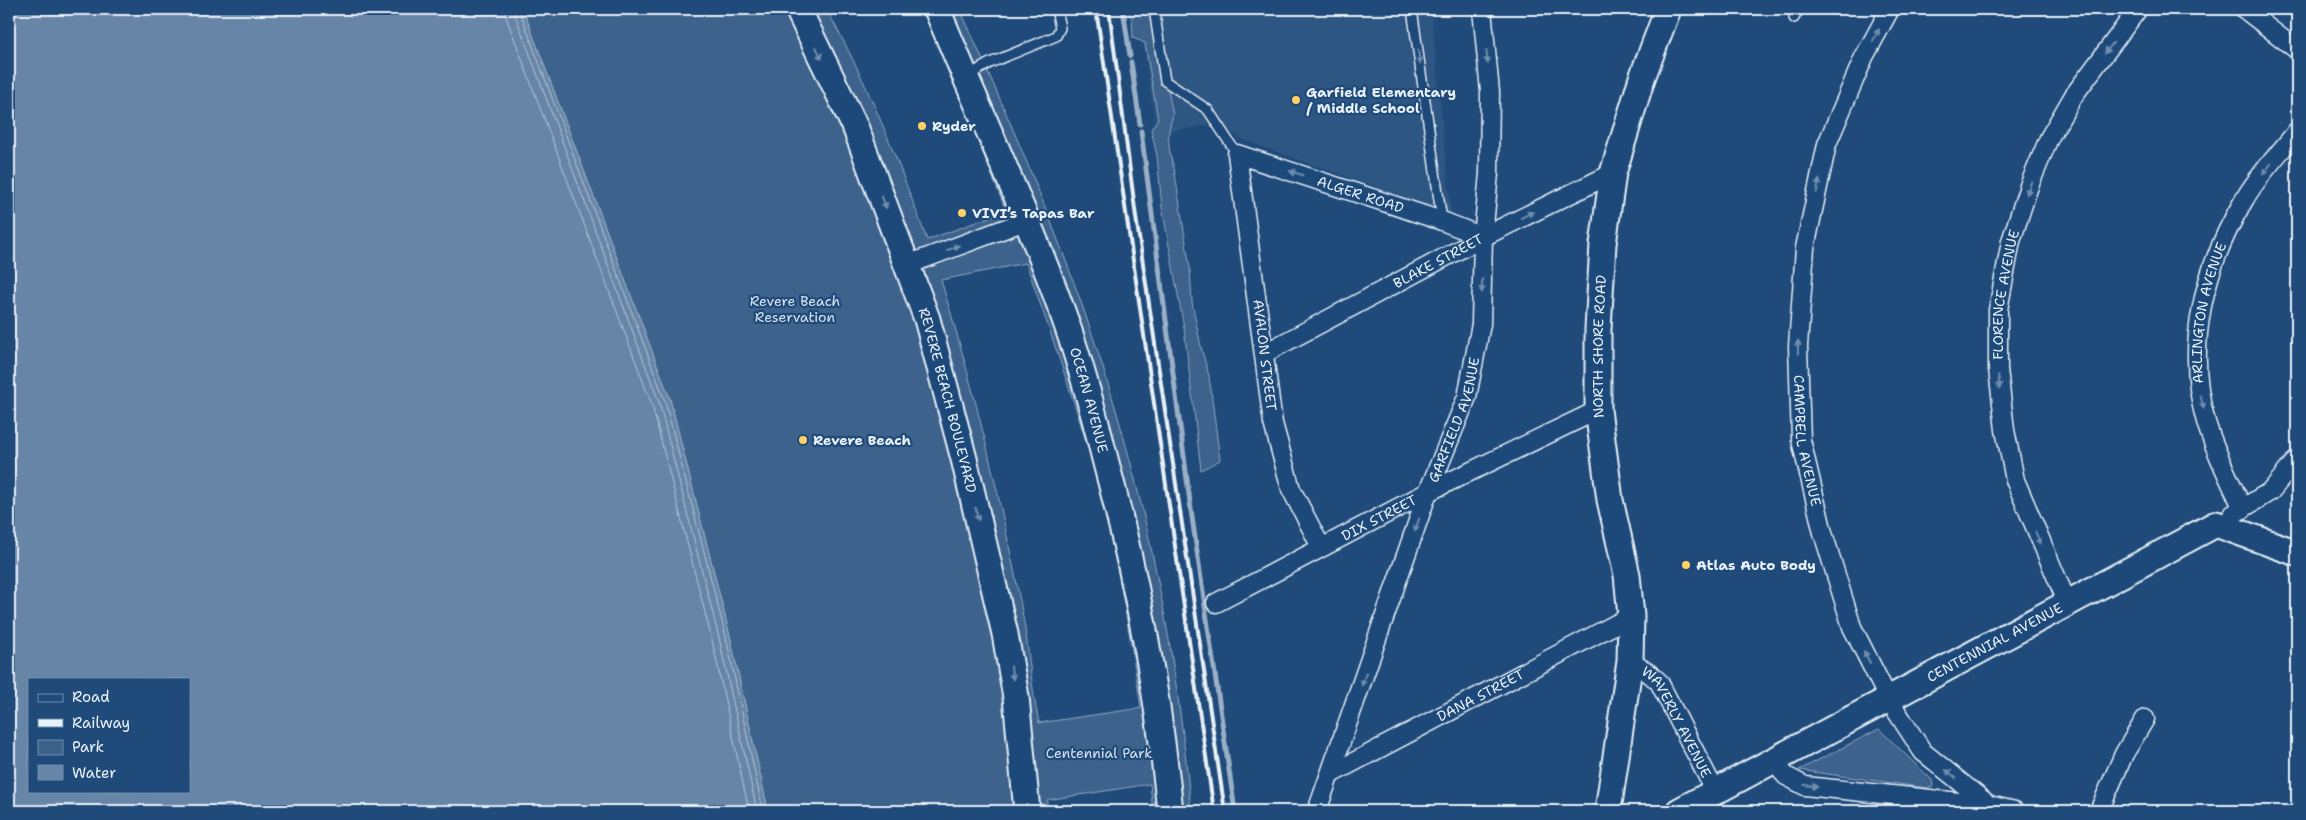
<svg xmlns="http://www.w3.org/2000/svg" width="2306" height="820" font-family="'Shantell Sans',sans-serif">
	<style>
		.built { fill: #2e5683 }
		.green { fill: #3c628c; stroke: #92aac2; fill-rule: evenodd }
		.water { fill: #6685a7; stroke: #9ab0c7; fill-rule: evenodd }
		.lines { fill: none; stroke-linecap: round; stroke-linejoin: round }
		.shore { stroke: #b4c6d8; stroke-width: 1 }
		.stream { stroke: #9ab0c7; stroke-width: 5 }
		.lane-casing { stroke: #e8f1f8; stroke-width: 12 }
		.street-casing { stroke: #e8f1f8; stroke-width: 21 }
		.secondary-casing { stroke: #e8f1f8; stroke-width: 29 }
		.lane { stroke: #1f4a7a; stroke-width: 9 }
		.street { stroke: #1f4a7a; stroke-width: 18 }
		.secondary { stroke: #1f4a7a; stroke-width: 25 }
		.rail { stroke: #e8f1f8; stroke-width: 4 }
		.oneway { fill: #6f8dac }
		.poi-dot { fill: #ffd166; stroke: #1f4a7a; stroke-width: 2 }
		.labels { text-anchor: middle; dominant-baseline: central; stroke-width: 4.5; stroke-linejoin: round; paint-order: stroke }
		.poi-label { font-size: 14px; font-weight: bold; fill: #e8f1f8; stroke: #1f4a7a; text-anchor: start }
		.street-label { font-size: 14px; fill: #e8f1f8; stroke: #1f4a7a }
		.park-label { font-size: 14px; fill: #d7e3ed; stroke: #1f4a7a }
	</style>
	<rect width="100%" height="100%" fill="#1f4a7a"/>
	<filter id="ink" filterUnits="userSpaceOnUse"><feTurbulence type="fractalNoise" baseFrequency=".02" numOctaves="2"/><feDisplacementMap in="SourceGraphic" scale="10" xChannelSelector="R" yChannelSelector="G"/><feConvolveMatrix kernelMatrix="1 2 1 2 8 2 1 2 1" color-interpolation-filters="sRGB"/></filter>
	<g filter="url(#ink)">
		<path class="built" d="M1138,9H1431L1451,214L1244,140L1216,124L1157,133Z"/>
		<path class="green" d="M523,9H826C868,82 898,161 927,240L1006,211L926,9H960C1014,129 1067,252 1106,377C1150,518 1178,664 1191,811H1153L1150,784L1047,800V811H768L730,636L670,399ZM1026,263C1052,338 1080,414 1100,491C1118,563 1130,635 1141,708L1039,723C1031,687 1029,648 1022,611C1001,499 974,388 941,280Z
			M1127,9H1151L1173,115C1166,133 1168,150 1174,168L1190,268L1192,302L1201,347L1209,376L1220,460L1201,470L1184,328L1162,207L1157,156L1151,129L1158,119L1145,43L1133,38L1132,19Z
			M1879,729L1932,780L1933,786L1927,788L1799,770Z"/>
		<path class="water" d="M9,9H523L670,399L730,636L768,811H9ZM29,679H189V791H29Z"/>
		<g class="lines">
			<path class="shore" d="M505,9L506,17L652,405L712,640L749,811
				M513,9L659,402L719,638L757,811
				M519,9L665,401L726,637L763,811"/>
			<path class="stream" d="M1123,9L1130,56
				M1131,62L1140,124
				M1141,131L1192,517L1235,811"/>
			<defs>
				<path id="lane" d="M1154,9L1165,81L1208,110L1237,154
					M1412,9L1442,221
					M1794,18L1799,9
					M966,77L990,63L1056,36L1060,28L1056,9"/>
				<g id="street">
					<path id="s1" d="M1890,9L1864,57L1827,144L1805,248L1798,346L1801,440L1823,533L1852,627L1889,700L1923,752L1989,805L2015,811"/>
					<path d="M2244,9L2297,50"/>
					<path d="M907,265L1028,220"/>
					<path id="s2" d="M1265,353L1483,237L1613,173"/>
					<path id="s3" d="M2243,509C2230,481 2215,452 2206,422C2184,346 2204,267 2244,200C2258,175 2280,153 2297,131"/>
					<path d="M2232,515L2271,491L2297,459"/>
					<path id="s4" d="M1321,547L1291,489L1273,423L1237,154L1442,221L1483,237"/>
					<path id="s5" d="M2067,602L2015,480L2005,430L1998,369V310L2011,241L2029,186L2049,138L2074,95L2138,9"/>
					<path id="s6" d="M1216,603L1428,492L1598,410"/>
					<path id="s7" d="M1630,661L1650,674L1659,682L1715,791"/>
					<path d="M1772,760L1786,776L1805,786L1988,805"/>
					<path id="s8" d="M1331,774L1631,616"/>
					<path id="s9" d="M1317,811L1428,492L1467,397L1481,324L1483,237L1489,173L1490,92L1482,9"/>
					<path d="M2099,811L2124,754L2145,719"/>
				</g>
				<g id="secondary">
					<path id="s10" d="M798,9L856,129L927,319L964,459L1005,634L1016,697L1027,811"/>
					<path id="s11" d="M937,9C980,114 1029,217 1067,325C1082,369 1094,414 1105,459C1136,575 1158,691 1170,811"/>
					<path id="s12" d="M1608,811L1630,661L1631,616L1627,575L1610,500L1598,410V329L1603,244L1613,173L1642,78L1668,9"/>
					<path id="s13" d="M1679,811L2216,524L2297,553"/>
				</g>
			</defs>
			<use href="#lane" class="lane-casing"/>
			<use href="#street" class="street-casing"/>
			<use href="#secondary" class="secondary-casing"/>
			<use href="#lane" class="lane"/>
			<use href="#street" class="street"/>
			<use href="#secondary" class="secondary"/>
			<path class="rail" d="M1096,9L1214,811
				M1109,9L1136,217L1225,811"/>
		</g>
		<defs><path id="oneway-solid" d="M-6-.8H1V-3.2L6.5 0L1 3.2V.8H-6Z" transform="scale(1.25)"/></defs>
		<g class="oneway">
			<use href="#oneway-solid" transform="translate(1876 35) rotate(-62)"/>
			<use href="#oneway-solid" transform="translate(2109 48) rotate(127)"/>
			<use href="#oneway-solid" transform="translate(819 53) rotate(64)"/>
			<use href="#oneway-solid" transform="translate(1419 57) rotate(82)"/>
			<use href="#oneway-solid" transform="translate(1487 57) rotate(84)"/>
			<use href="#oneway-solid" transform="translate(2267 169) rotate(128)"/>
			<use href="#oneway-solid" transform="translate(1296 173) rotate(-162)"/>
			<use href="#oneway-solid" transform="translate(1818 186) rotate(-78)"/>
			<use href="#oneway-solid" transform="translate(2029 188) rotate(110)"/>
			<use href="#oneway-solid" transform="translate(884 202) rotate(69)"/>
			<use href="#oneway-solid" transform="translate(1527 215) rotate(-26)"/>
			<use href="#oneway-solid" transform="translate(953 248) rotate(-21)"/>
			<use href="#oneway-solid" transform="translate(1482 286) rotate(92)"/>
			<use href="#oneway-solid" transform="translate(1798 347) rotate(-89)"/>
			<use href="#oneway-solid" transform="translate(1999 382) rotate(83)"/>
			<use href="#oneway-solid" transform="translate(2202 402) rotate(78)"/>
			<use href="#oneway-solid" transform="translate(977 514) rotate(77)"/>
			<use href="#oneway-solid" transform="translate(1417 525) rotate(109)"/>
			<use href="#oneway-solid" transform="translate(2038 538) rotate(67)"/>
			<use href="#oneway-solid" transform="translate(1867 657) rotate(-117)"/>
			<use href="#oneway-solid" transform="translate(1012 673) rotate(81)"/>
			<use href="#oneway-solid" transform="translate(1364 679) rotate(109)"/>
			<use href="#oneway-solid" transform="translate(1951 774) rotate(-141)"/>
			<use href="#oneway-solid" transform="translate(1811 786) rotate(9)"/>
		</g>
	</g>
	<g class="poi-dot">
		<circle cx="1296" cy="100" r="5"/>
		<circle cx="922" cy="126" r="5"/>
		<circle cx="962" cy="213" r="5"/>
		<circle cx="803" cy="440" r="5"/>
		<circle cx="1686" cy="565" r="5"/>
	</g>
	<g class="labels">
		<g class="poi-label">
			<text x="1306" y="92">Garfield Elementary<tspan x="1306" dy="16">/ Middle School</tspan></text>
			<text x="932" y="126">Ryder</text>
			<text x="972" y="213">VIVI’s Tapas Bar</text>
			<text x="813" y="440">Revere Beach</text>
			<text x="1696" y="565">Atlas Auto Body</text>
		</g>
		<g class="street-label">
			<text stroke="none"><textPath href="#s4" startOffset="535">ALGER ROAD</textPath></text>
			<text stroke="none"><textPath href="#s2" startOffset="196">BLAKE STREET</textPath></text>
			<text stroke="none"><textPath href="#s5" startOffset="320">FLORENCE AVENUE</textPath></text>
			<text stroke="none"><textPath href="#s3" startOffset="206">ARLINGTON AVENUE</textPath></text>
			<text stroke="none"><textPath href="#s12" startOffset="469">NORTH SHORE ROAD</textPath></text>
			<text transform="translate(1265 355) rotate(83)">AVALON STREET</text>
			<text stroke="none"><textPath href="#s10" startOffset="420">REVERE BEACH BOULEVARD</textPath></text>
			<text stroke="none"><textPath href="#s11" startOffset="420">OCEAN AVENUE</textPath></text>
			<text stroke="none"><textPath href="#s9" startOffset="415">GARFIELD AVENUE</textPath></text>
			<text stroke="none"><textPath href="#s1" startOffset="449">CAMPBELL AVENUE</textPath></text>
			<text stroke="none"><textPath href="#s6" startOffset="184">DIX STREET</textPath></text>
			<text stroke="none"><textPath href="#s13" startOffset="358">CENTENNIAL AVENUE</textPath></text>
			<text stroke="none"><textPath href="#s8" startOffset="169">DANA STREET</textPath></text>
			<text stroke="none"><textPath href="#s7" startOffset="79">WAVERLY AVENUE</textPath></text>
		</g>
		<g class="park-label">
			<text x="795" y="301">Revere Beach<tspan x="795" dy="16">Reservation</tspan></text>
			<text x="1099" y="753">Centennial Park</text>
		</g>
	</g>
	<rect width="2306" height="820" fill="none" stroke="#1f4a7a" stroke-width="30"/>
	<rect x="15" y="15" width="2276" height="790" fill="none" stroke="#e8f1f8" stroke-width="2" filter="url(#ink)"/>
	<rect x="28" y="678" width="162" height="115" fill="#1f4a7a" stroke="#6f8dac"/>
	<rect x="38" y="694" width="25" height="8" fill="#1f4a7a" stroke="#6f8dac"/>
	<text x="72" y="702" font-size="15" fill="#e8f1f8">Road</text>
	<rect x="38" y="719" width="25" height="8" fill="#e8f1f8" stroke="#6f8dac"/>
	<text x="72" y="728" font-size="15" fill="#e8f1f8">Railway</text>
	<rect x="38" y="740" width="25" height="15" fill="#3c628c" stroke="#6f8dac"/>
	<text x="72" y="752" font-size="15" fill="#e8f1f8">Park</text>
	<rect x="38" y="765" width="25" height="15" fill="#6685a7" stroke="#6f8dac"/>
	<text x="72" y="778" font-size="15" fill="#e8f1f8">Water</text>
</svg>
